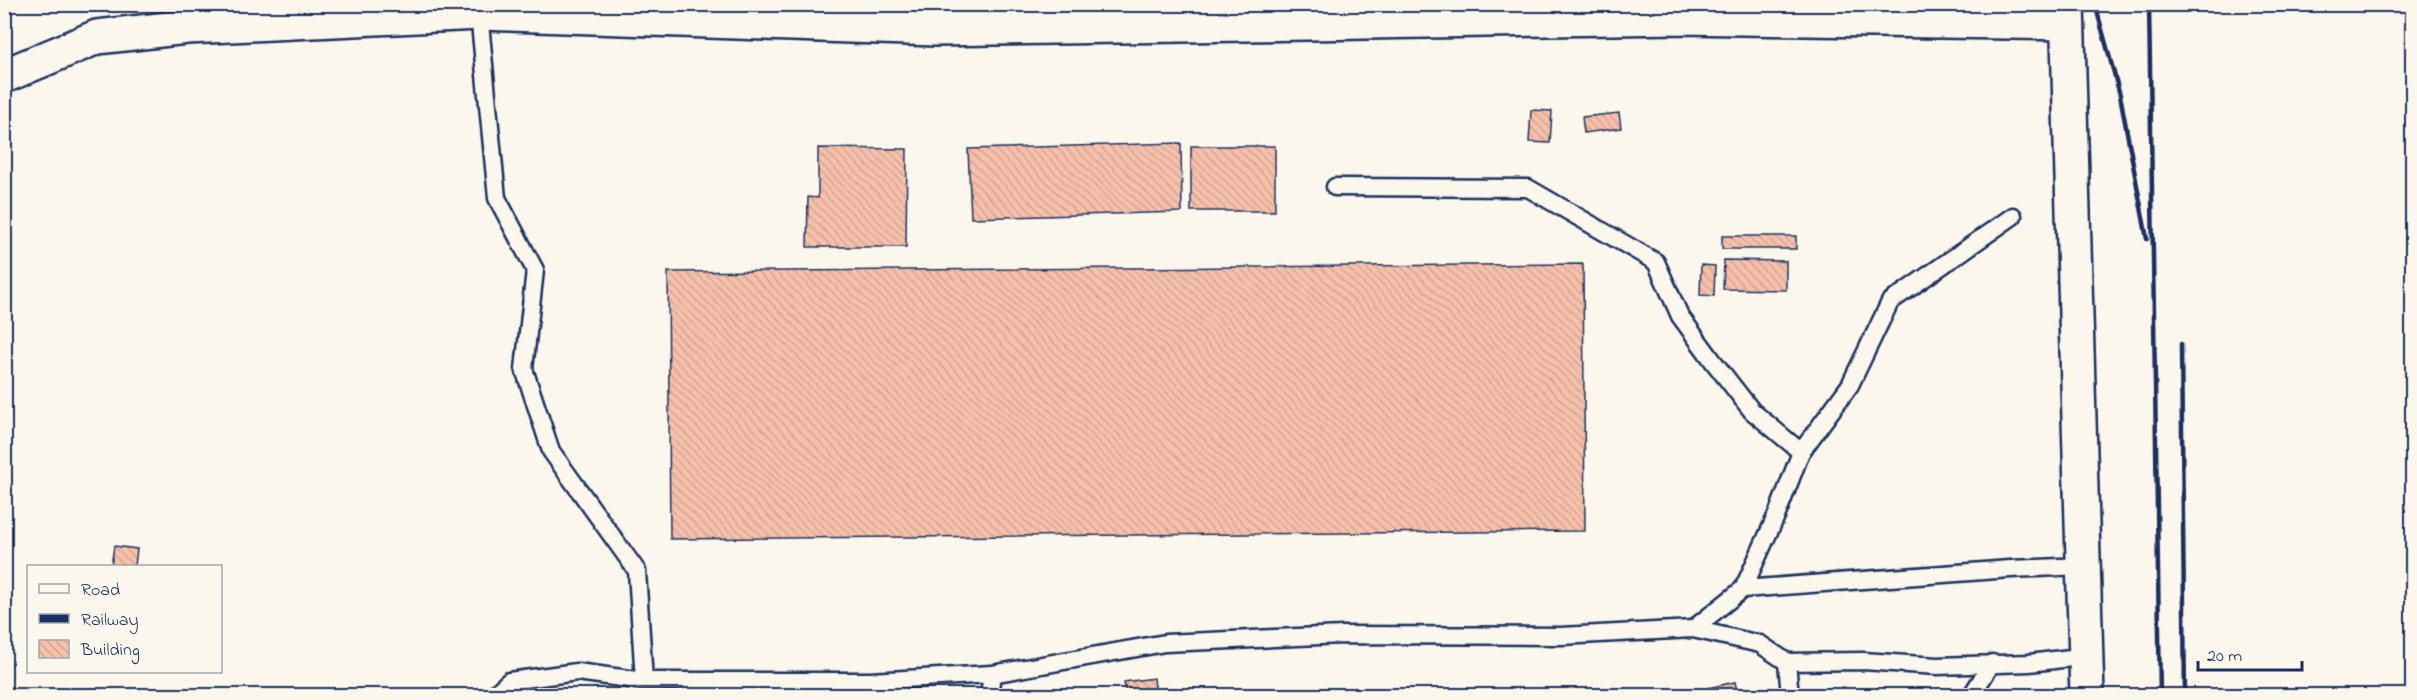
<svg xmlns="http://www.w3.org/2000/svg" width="2417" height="700" font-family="'Indie Flower',sans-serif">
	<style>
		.building { fill: url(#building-back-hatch); stroke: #1b2f5e; stroke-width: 1.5 }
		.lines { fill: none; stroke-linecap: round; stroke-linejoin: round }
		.service-casing { stroke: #1b2f5e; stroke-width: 21 }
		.minor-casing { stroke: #1b2f5e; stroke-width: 38 }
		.service { stroke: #fbf7ec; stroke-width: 16 }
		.minor { stroke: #fbf7ec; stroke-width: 33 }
		.rail { stroke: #1b2f5e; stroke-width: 4.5 }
	</style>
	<defs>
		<pattern id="building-back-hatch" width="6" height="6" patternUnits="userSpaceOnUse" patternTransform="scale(1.5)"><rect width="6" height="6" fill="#f6c0aa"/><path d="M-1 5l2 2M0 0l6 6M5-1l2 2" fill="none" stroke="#d2a595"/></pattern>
	</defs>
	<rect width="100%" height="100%" fill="#fbf7ec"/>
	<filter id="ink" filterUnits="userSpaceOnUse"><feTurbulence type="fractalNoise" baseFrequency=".0167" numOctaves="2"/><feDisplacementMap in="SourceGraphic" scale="12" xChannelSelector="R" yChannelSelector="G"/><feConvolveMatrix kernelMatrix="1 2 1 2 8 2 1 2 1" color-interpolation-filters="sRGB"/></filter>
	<g filter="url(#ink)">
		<path class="building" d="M1531,110L1552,111L1550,143L1529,142Z
			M1619,113L1621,128L1584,133L1582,117Z
			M1181,143L1182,212L971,218L968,149Z
			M1191,146H1275V211H1191Z
			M818,148L907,149L906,247H807L808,197L818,198Z
			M1722,236H1796V249H1722Z
			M1724,260L1786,261V290L1723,289Z
			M1583,264L1585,531L670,539L668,272Z
			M1701,265L1715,266L1714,296L1700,295Z
			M114,546L137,549L135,566H111Z
			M1154,678L1156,696H1126L1124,682Z
			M1735,682L1738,696H1672Z"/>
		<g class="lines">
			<defs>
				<path id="service" d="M479,13L497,198L535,270L524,369L551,451L637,571L644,681
					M1335,187L1528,188L1656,262L1680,316L1713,361L1752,411L1801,452
					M1743,589L2010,569L2084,566
					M1693,629L1743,589L1778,512L1801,452L1850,385L1890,302L2013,216
					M1787,662L1790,696
					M492,696L509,681L577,672L644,681H870L992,674L1165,643L1343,635L1561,636L1693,629L1760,644L1787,662L1863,661L1937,666L2029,663L2087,656
					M989,696L992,674
					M1971,696L1992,663"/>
				<path id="minor" d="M2067,4L2087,696
					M4,76L97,37L187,27L479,13L936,29L1679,17L2067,23"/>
			</defs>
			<use href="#service" class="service-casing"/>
			<use href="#minor" class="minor-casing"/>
			<use href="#service" class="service"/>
			<use href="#minor" class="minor"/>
			<path class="rail" d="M2095,4L2120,95L2147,239
				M2149,4L2160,696
				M2181,344L2185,696
				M2410,696V688"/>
		</g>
	</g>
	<rect width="2417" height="700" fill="none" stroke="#fbf7ec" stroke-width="24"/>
	<rect x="12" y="12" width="2393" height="676" fill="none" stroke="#1b2f5e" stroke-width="2" filter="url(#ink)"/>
	<rect x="27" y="565" width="195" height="108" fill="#fbf7ec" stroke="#a1a7b3" stroke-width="1.5"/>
	<rect x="39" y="584" width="30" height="9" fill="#fbf7ec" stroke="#a1a7b3" stroke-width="1.5"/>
	<text x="81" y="595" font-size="18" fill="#1b2f5e">Road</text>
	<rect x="39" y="614" width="30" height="9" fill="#1b2f5e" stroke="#a1a7b3" stroke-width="1.5"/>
	<text x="81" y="625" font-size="18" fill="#1b2f5e">Railway</text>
	<rect x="39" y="640" width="30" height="18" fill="url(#building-back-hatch)" stroke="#a1a7b3" stroke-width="1.5"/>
	<text x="81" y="655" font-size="18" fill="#1b2f5e">Building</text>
	<path d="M2198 661v9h104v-9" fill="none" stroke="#1b2f5e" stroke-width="3"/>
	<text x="2207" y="661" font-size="18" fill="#1b2f5e" stroke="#fbf7ec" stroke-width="4.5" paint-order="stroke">20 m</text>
</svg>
